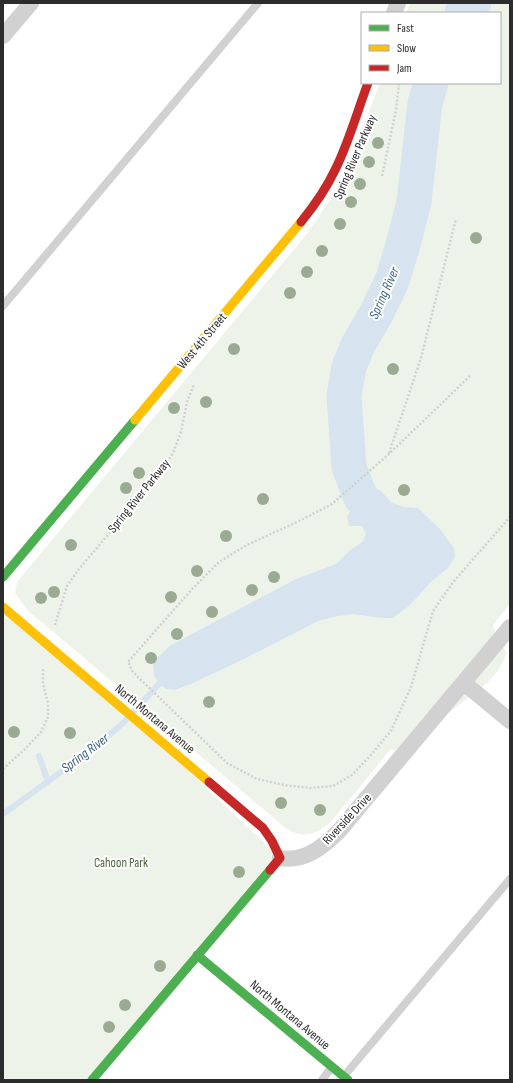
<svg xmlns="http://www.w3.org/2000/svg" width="513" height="1083" font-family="'Sofia Sans Condensed',sans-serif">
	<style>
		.green { fill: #eef3ea }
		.water { fill: #d7e4f0 }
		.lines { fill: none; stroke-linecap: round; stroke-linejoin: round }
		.stream { stroke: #d7e4f0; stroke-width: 6 }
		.river { stroke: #d7e4f0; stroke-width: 35 }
		.path { stroke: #d1d1d1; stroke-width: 2.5; stroke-dasharray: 2 2; stroke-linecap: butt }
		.lane { stroke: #d1d1d1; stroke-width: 8 }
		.street { stroke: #d1d1d1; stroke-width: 16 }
		.fast { stroke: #4caf50; stroke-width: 9 }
		.slow { stroke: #ffc107; stroke-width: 9 }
		.jam { stroke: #c62828; stroke-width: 9 }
		.tree { fill: #9bab93 }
		.labels { text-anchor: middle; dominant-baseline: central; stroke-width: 4; stroke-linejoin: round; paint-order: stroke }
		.street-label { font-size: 13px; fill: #2c2c2c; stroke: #fff }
		.park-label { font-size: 13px; fill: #4a663b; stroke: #fff }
		.water-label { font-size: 14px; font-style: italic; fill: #3d648b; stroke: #fff }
	</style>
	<rect width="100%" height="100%" fill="#fff"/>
	<path class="green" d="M410,3H510V604L493,625L497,637L507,653L498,671L487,683L399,752L391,749L330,823C322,830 310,836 299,834C295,834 291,831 287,829L27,610L19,599L15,593L17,582L306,235L341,184L380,83H500V13H406Z
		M3,607L157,741L280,858L92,1080H3Z"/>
	<path class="water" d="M371,486L381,491L392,503L404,507L418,508L439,528L454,548L455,557L448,568L431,582L409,606L393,618H381L353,614L338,616L318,621L246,658L193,683L175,690L166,689L159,684L154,675L153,665L157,658L171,645L296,579L336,564L349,551L362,542L366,534L362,526H349L347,517L353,505L361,498L366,490Z"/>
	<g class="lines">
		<path class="stream" d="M39,756L48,782
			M3,814L94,748L122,724L159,684"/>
		<path class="river" d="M462,13L474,3
			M361,498L349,467L344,396L349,367L358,345L376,314L392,281L403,245L414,202L425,103L431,83"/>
		<path class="path" d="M382,176L396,110L399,83
			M470,376L389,454L332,504L295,523L247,545L219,562L193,588L128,662L133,672L141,680L227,763L257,779L284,785L310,788L333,786L352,775L370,756L391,731L411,687L433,611L454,581L510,517
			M389,453L421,358L456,219
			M55,625L67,586L79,569L161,472L173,453L181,432L187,402L194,384
			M3,769L24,750L41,732L48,717V703L43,684V668"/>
		<path class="lane" d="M3,306L258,3
			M344,1076L510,879
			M322,1080L331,1068"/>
		<path class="street" d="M394,13L398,3
			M3,36L31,3
			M464,683L510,721
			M280,858C304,862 322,848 339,831L510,627"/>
		<path class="fast" d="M3,577L135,420
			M197,955L348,1080
			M92,1080L270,870"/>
		<path class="slow" d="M135,420L301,222
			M3,607L209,782"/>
		<path class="jam" d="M301,222C314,206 326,189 335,170C349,142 357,112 368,83
			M209,782L263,828L272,841L280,858L270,870"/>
	</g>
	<g class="tree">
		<circle cx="378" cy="143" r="6"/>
		<circle cx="369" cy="162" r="6"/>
		<circle cx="360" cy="184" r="6"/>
		<circle cx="351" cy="202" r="6"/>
		<circle cx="340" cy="224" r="6"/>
		<circle cx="476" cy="238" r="6"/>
		<circle cx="322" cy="251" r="6"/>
		<circle cx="307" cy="272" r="6"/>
		<circle cx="290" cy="293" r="6"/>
		<circle cx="234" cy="349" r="6"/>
		<circle cx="393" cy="369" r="6"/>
		<circle cx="206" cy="402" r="6"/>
		<circle cx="174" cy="408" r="6"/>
		<circle cx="139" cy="473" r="6"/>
		<circle cx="126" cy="488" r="6"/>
		<circle cx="404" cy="490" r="6"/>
		<circle cx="263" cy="499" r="6"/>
		<circle cx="226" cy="536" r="6"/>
		<circle cx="71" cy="545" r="6"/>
		<circle cx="197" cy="571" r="6"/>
		<circle cx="274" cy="577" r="6"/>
		<circle cx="252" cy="590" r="6"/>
		<circle cx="54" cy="592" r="6"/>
		<circle cx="171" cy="597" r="6"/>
		<circle cx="41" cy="598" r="6"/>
		<circle cx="212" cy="612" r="6"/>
		<circle cx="177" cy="634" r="6"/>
		<circle cx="151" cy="658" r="6"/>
		<circle cx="209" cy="702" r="6"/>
		<circle cx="14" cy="732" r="6"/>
		<circle cx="70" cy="733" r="6"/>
		<circle cx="281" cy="803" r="6"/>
		<circle cx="320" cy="810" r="6"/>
		<circle cx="239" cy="872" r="6"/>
		<circle cx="160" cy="966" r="6"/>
		<circle cx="125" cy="1005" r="6"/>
		<circle cx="109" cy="1027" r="6"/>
	</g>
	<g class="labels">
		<g class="street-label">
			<text transform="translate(355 157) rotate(-67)">Spring River Parkway</text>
			<text transform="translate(202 341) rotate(-50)">West 4th Street</text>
			<text transform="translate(139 496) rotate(-51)">Spring River Parkway</text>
			<text transform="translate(155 719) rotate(40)">North Montana Avenue</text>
			<text transform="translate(347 819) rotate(-47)">Riverside Drive</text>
			<text transform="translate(290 1015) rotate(40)">North Montana Avenue</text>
		</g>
		<g class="park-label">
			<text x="121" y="863">Cahoon Park</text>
		</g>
		<g class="water-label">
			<text transform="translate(384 293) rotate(-66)">Spring River</text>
			<text transform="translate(85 753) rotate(-37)">Spring River</text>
		</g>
	</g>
	<rect width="513" height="1083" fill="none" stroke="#2c2c2c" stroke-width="8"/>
	<rect x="361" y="12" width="140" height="72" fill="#ffffff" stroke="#ababab"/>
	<rect x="369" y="25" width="20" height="6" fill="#4caf50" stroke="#ababab"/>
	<text x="397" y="32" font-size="12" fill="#2c2c2c">Fast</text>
	<rect x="369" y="45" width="20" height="6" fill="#ffc107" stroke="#ababab"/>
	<text x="397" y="52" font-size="12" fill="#2c2c2c">Slow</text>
	<rect x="369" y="65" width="20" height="6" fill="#c62828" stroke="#ababab"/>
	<text x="397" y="72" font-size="12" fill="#2c2c2c">Jam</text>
</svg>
